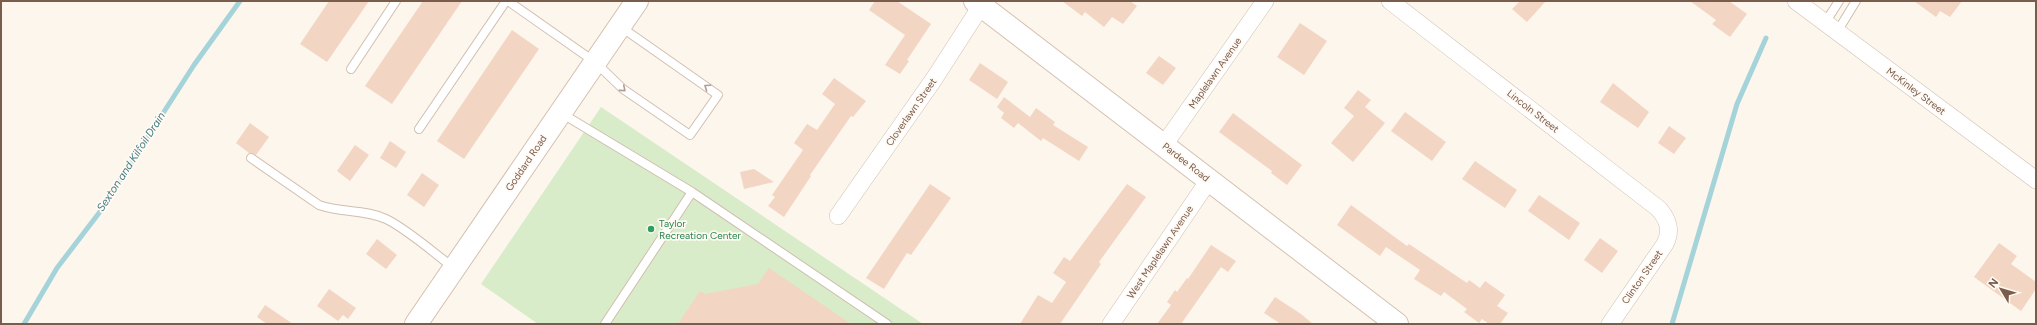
<svg xmlns="http://www.w3.org/2000/svg" width="2037" height="325" font-family="Figtree,sans-serif">
	<style>
		.green { fill: #d8ecc9 }
		.lines { fill: none; stroke-linecap: round; stroke-linejoin: round }
		.stream { stroke: #a5d3da; stroke-width: 5 }
		.building { fill: #f3d5c3 }
		.service-casing { stroke: #d1beb0; stroke-width: 10 }
		.minor-casing { stroke: #d1beb0; stroke-width: 18 }
		.secondary-casing { stroke: #d6c0b0; stroke-width: 24 }
		.service { stroke: #fff; stroke-width: 8 }
		.minor { stroke: #fff; stroke-width: 17 }
		.secondary { stroke: #fff; stroke-width: 22 }
		.oneway { stroke: #af9d94 }
		.leisure-dot { fill: #2e9e5b; stroke: #fffaf3; stroke-width: 1.5 }
		.labels { text-anchor: middle; dominant-baseline: central; stroke-width: 3.5; stroke-linejoin: round; paint-order: stroke }
		.street-label { font-size: 10px; fill: #7a5c4d; stroke: #fffaf3 }
		.leisure-label { font-size: 10px; fill: #27864d; stroke: #fffaf3; text-anchor: start }
		.water-label { font-size: 11px; font-style: italic; fill: #437c86; stroke: #fffaf3 }
	</style>
	<rect width="100%" height="100%" fill="#fdf6ec"/>
	<path class="green" d="M601,107L923,324H538L481,284Z"/>
	<g class="lines">
		<path class="stream" d="M24,324L57,268L99,213L194,65L240,1
			M1672,324L1737,104L1766,38"/>
	</g>
	<path class="building" d="M329,1H369L327,62L300,44Z
		M423,1H462L392,104L365,86Z
		M875,1H897L931,24L907,60L909,61L900,74L885,65L905,35L869,10Z
		M1062,1H1130L1137,6L1123,24L1112,17L1104,27L1085,12L1082,16Z
		M1520,1H1546L1527,22L1512,9Z
		M1690,1H1729L1747,14L1730,37L1712,24L1716,20Z
		M1914,1H1962L1950,17L1940,11L1936,17Z
		M1300,23L1327,41L1304,75L1277,57Z
		M512,30L539,49L464,159L437,141Z
		M1159,56L1176,68L1163,85L1146,73Z
		M980,63L1008,82L997,99L969,80Z
		M834,78L866,101L853,117L851,116L810,175L811,176L784,217L768,206L775,197L772,195L803,150L794,143L807,124L817,130L835,104L822,94Z
		M1613,83L1649,112L1638,128L1600,102Z
		M1358,90L1371,100L1365,107L1385,123L1353,162L1331,143L1354,116L1344,108Z
		M1004,97L1030,117L1036,108L1055,122L1053,125L1088,147L1079,161L1043,138L1041,141L1018,123L1014,128L1001,118L1004,113L997,107Z
		M1405,112L1446,142L1432,161L1391,131Z
		M1233,113L1302,165L1287,185L1271,173L1272,171L1219,132Z
		M250,123L269,137L256,155L249,153L236,143Z
		M1669,126L1686,138L1674,154L1658,143Z
		M390,141L406,152L396,168L380,158Z
		M355,145L369,155L350,181L337,171Z
		M1475,161L1517,190L1505,208L1462,179Z
		M754,169L774,182L744,189L740,172Z
		M422,173L439,185L424,207L407,195Z
		M930,184L951,198L911,255L907,253L884,289L866,278Z
		M1127,184L1146,197L1099,262L1101,264L1060,324H1020L1038,295L1052,303L1066,282L1053,273L1064,257L1070,261Z
		M1539,195L1580,223L1569,240L1528,211Z
		M1351,205L1407,246L1409,244L1467,283L1469,280L1480,288L1485,281L1505,295L1497,306L1508,313L1500,324H1489L1482,319L1479,323L1464,312L1467,309L1444,292L1441,296L1414,279L1420,270L1386,247L1380,256L1337,225Z
		M1600,238L1618,251L1602,273L1584,260Z
		M377,239L397,255L386,269L366,254Z
		M1999,243L2017,256L2011,264L2036,282V289L2021,311L1974,277Z
		M1211,245L1236,261L1228,272L1221,267L1181,324H1157L1171,305L1167,302L1175,290L1177,292L1187,278L1188,279Z
		M769,268L851,324H678L700,291L705,294L758,284Z
		M329,289L356,308L348,319L343,315L338,321L317,306Z
		M1275,297L1301,314L1313,324H1281L1264,313Z
		M265,305L293,324H267L257,317Z"/>
	<g class="lines">
		<defs>
			<path id="service" d="M508,1L595,62L623,89L690,135L718,95L621,27
				M1825,23L1839,1
				M1837,32L1856,1
				M351,69L396,1
				M561,113L692,192L887,324
				M419,129L506,1
				M251,158L319,205C341,213 365,209 386,219C407,229 434,253 454,268
				M605,324L692,192"/>
			<path id="minor" d="M1390,1L1659,209C1668,220 1672,230 1665,244L1610,324
				M1796,1L2036,180
				M1164,145L1265,1
				M838,216L934,79L981,6
				M1111,324L1209,180"/>
			<path id="secondary" d="M975,1L1397,324
				M416,324L637,1"/>
		</defs>
		<use href="#service" class="service-casing"/>
		<use href="#minor" class="minor-casing"/>
		<use href="#secondary" class="secondary-casing"/>
		<use href="#service" class="service"/>
		<use href="#minor" class="minor"/>
		<use href="#secondary" class="secondary"/>
	</g>
	<defs><path id="oneway-chevron" d="M-2-3.5L2.5 0L-2 3.5" fill="none" stroke-width="1.6" stroke-linecap="round" stroke-linejoin="round"/></defs>
	<g class="oneway">
		<use href="#oneway-chevron" transform="translate(707 87) rotate(-145)"/>
		<use href="#oneway-chevron" transform="translate(623 89) rotate(40)"/>
	</g>
	<circle class="leisure-dot" cx="651" cy="229" r="4"/>
	<g class="labels">
		<g class="street-label">
			<text transform="translate(1215 73) rotate(-55)">Maplelawn Avenue</text>
			<text transform="translate(1916 91) rotate(37)">McKinley Street</text>
			<text transform="translate(1533 111) rotate(38)">Lincoln Street</text>
			<text transform="translate(911 112) rotate(-55)">Cloverlawn Street</text>
			<text transform="translate(1186 162) rotate(38)">Pardee Road</text>
			<text transform="translate(526 163) rotate(-56)">Goddard Road</text>
			<text transform="translate(1160 252) rotate(-56)">West Maplelawn Avenue</text>
			<text transform="translate(1642 277) rotate(-55)">Clinton Street</text>
		</g>
		<g class="leisure-label">
			<text x="659" y="223">Taylor<tspan x="659" dy="12">Recreation Center</tspan></text>
		</g>
		<g class="water-label">
			<text transform="translate(131 162) rotate(-57)">Sexton and Kilfoil Drain</text>
		</g>
	</g>
	<rect width="2037" height="325" fill="none" stroke="#7a5c4d" stroke-width="4"/>
	<g transform="translate(2001 289) rotate(308)" stroke="#fffaf3" stroke-width="3" paint-order="stroke">
	<path d="M0-3L7 15L0 10L-7 15Z" fill="#7a5c4d"/>
	<text y="-6" font-size="11" font-weight="bold" text-anchor="middle" fill="#7a5c4d">N</text>
	</g>
</svg>
